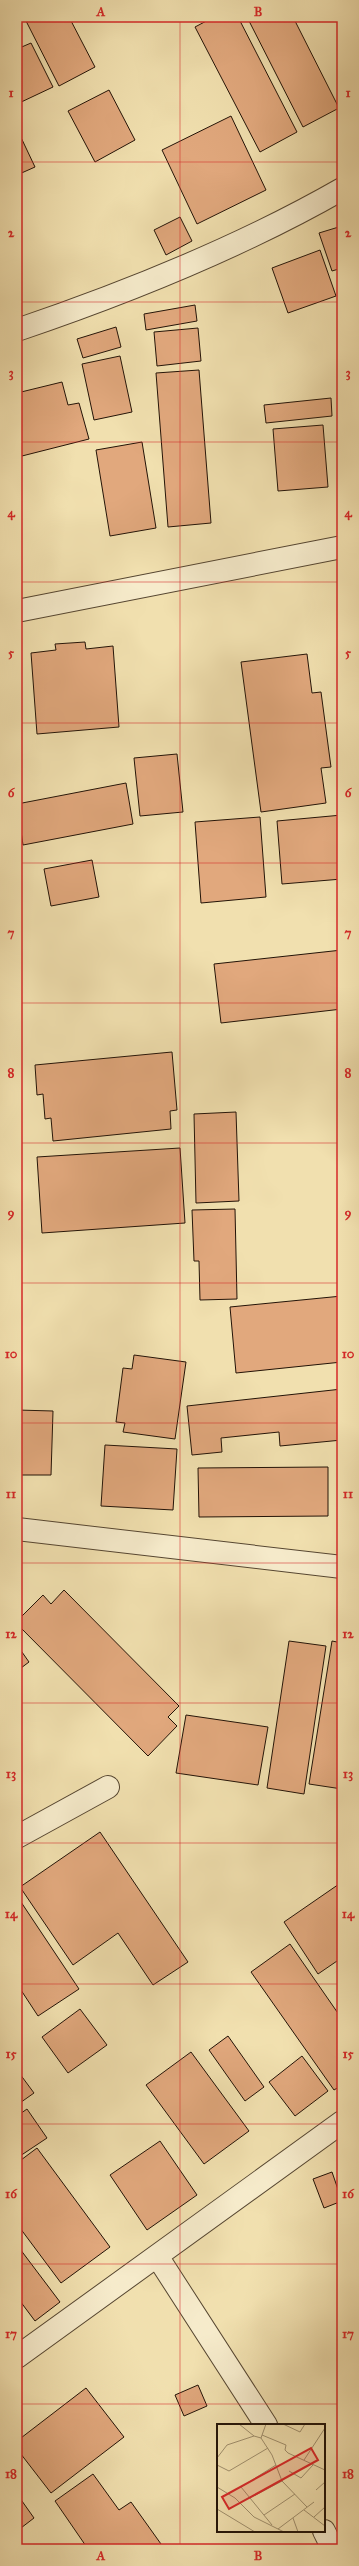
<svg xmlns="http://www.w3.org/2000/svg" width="359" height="2566" font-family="'IM FELL Great Primer',serif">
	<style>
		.building { fill: #e1a87d; stroke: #231307 }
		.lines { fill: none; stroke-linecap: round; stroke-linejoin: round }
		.minor-casing { stroke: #564631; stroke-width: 24 }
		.minor { stroke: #f6ebcb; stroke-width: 22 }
		.grid { fill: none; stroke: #d62828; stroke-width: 1; stroke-opacity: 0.55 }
		.inset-road { fill: none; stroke: #9f8e6c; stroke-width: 1 }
		.view { fill: #d62828; fill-opacity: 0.15; stroke: #d62828; stroke-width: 2 }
		.inset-edge { fill: none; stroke: #231307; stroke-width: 2 }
		.neatline { fill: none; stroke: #d62828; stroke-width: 1.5 }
		.grid-label { font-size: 13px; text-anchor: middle; font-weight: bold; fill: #d62828 }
	</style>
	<rect width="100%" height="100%" fill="#f1e0af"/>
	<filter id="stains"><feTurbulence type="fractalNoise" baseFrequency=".005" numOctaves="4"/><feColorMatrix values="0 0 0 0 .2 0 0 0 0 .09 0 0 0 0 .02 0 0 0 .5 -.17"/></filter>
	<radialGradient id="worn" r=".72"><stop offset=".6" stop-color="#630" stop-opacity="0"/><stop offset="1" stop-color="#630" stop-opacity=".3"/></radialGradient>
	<path class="building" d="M24,17H69L95,67L59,86Z
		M214,17H238L297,132L260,152L195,27Z
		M247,17H293L339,108L303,127Z
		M31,43L53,87L17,104V49Z
		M109,90L135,140L95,162L68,111Z
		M231,116L266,190L197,224L162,150Z
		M17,129L35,167L17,175Z
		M180,217L192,241L166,255L154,230Z
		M342,226V268L332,271L319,233Z
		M320,250L336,296L288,313L272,268Z
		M195,305L197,321L146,330L144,314Z
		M116,327L121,347L83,358L77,339Z
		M198,328L201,361L157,366L154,332Z
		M120,356L132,412L94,420L82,364Z
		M199,370L211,523L168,527L156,373Z
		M62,382L68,405L79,403L89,439L18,457L17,393Z
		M331,398L332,416L266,423L264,405Z
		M323,425L328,487L278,491L273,429Z
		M142,442L156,528L110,536L96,450Z
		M85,642L86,649L113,646L119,727L37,734L31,653L56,650L55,644Z
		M307,654L312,693L321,692L331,767L321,768L326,803L261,812L241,662Z
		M177,754L183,812L140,816L134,758Z
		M126,783L133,824L23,845L17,804Z
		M342,815V879L282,884L277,821Z
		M260,817L266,897L201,903L195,822Z
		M92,860L99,897L51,906L44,869Z
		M342,950V1009L221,1023L214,964Z
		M172,1052L177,1110L170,1111L171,1129L53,1141L51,1118L45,1119L43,1094L37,1095L35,1065Z
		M236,1112L239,1201L196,1203L194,1114Z
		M180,1148L185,1223L42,1233L37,1157Z
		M235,1209L237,1299L200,1300L199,1261H194L192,1210Z
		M342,1296V1362L236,1373L230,1307Z
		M134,1355L186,1362L175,1439L123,1432L125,1423L116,1422L123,1368L132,1369Z
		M342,1389V1440L280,1446L279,1432L221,1438L222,1452L192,1455L187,1406Z
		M17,1410L53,1411L51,1475H17Z
		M105,1445L177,1449L173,1510L101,1506Z
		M328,1467V1516L199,1517L198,1468Z
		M64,1590L179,1706L168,1717L177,1726L148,1756L17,1624V1621L43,1595L51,1604Z
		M289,1641L326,1646L304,1794L267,1788Z
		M332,1641L342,1643V1789L309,1784Z
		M17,1645L29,1662L17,1671Z
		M186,1715L268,1727L258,1785L176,1773Z
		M100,1832L188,1962L153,1985L118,1933L73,1965L20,1887Z
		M342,1882V1968L337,1961L318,1974L284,1922Z
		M17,1896L79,1989L38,2016L17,1984Z
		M290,1944L342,2019V2085L334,2090L251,1972Z
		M80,2009L107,2045L68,2073L42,2037Z
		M228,2036L264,2087L245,2101L209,2050Z
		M191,2052L249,2131L204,2164L146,2085Z
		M302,2056L328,2091L295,2116L269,2082Z
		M17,2070L34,2093L17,2105Z
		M27,2109L47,2138L17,2158V2116Z
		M160,2141L197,2195L147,2230L110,2175Z
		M37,2148L110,2247L61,2283L17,2224V2163Z
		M332,2172L342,2201L324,2208L313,2179Z
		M17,2245L60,2302L35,2321L17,2297Z
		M198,2385L207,2406L184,2416L175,2395Z
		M86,2388L124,2437L51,2493L17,2449V2441Z
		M93,2474L119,2510L131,2502L161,2544L155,2549H88L55,2501Z
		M17,2494L34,2518L17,2531Z"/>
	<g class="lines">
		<defs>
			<path id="minor" d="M17,330C129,292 239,248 342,189
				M17,611L342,547
				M17,1529L342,1567
				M17,1837L108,1787
				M157,2256L266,2425
				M17,2357L342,2122
				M324,2531L333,2549"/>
		</defs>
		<use href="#minor" class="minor-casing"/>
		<use href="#minor" class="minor"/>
	</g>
	<path class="grid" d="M180,17V2549M17,162H342M17,302H342M17,442H342M17,582H342M17,723H342M17,863H342M17,1003H342M17,1143H342M17,1283H342M17,1423H342M17,1563H342M17,1703H342M17,1843H342M17,1984H342M17,2124H342M17,2264H342M17,2404H342"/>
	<g transform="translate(217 2424)">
		<rect width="108" height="108" fill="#f1e0af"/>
		<path class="inset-road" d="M22,0L37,12L44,14M49,0L44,14L55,31L65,57L90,83M66,0L83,8L88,0M45,11L69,21L68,26L71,29L108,46M0,34L10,21L37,12M87,36L108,4M0,41L12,47L51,24M72,47L84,54L96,41M0,63L18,74L37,93L67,108M99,66L108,58M33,74L65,57M0,85L38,108M87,86L108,102M47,91L78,70M97,93L108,83M76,94L81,108M55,101L24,63L59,41M61,105L97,78"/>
		<path class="view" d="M94,24L101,36L12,85L5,73Z"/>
		<rect width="108" height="108" class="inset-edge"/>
	</g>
	<rect width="359" height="2566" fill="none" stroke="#f1e0af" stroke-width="44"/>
	<rect x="22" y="22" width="315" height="2522" class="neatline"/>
	<g class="grid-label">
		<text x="101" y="16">A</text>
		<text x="258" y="16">B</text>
		<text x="11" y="97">1</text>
		<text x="348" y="97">1</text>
		<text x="11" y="237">2</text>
		<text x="348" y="237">2</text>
		<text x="11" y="377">3</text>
		<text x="348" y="377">3</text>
		<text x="11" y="517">4</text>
		<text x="348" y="517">4</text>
		<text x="11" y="657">5</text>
		<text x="348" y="657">5</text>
		<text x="11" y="797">6</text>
		<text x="348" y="797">6</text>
		<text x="11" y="937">7</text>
		<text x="348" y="937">7</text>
		<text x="11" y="1077">8</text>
		<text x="348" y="1077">8</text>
		<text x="11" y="1217">9</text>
		<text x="348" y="1217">9</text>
		<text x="11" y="1358">10</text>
		<text x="348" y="1358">10</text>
		<text x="11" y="1498">11</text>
		<text x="348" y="1498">11</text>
		<text x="11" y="1638">12</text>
		<text x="348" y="1638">12</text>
		<text x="11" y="1778">13</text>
		<text x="348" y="1778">13</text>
		<text x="11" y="1918">14</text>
		<text x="348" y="1918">14</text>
		<text x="11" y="2058">15</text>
		<text x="348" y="2058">15</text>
		<text x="11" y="2198">16</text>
		<text x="348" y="2198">16</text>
		<text x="11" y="2338">17</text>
		<text x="348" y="2338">17</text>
		<text x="11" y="2478">18</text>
		<text x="348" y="2478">18</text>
		<text x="101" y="2560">A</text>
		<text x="258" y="2560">B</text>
	</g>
	<rect width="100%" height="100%" filter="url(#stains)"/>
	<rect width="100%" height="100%" fill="url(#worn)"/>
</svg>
